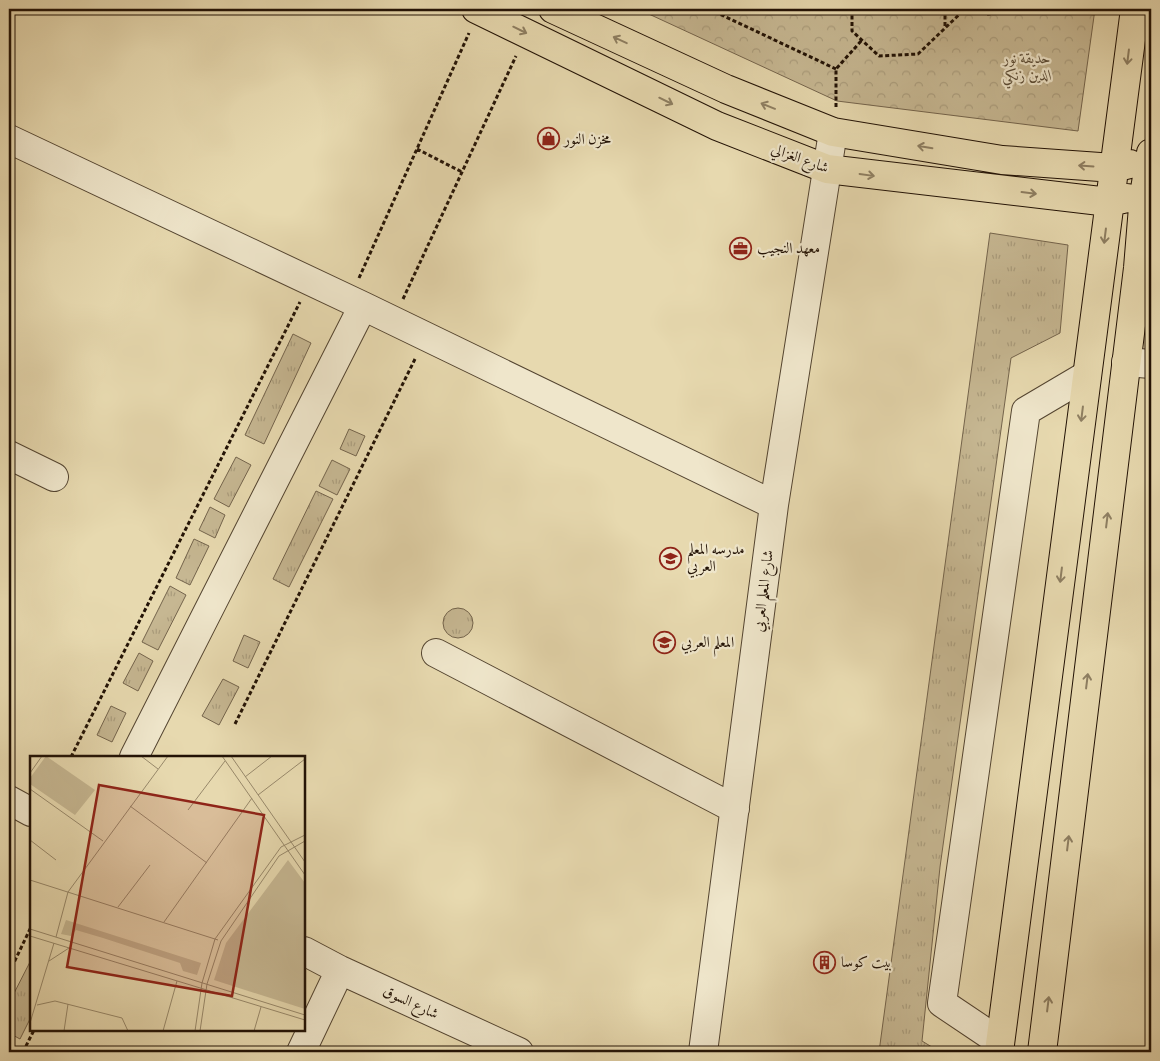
<svg xmlns="http://www.w3.org/2000/svg" width="1160" height="1061" font-family="'IM FELL French Canon',Amiri,serif">
	<style>
		.grass { fill: url(#grass-tufts); stroke: #74644c }
		.park { fill: url(#park-crowns); stroke: #74644c }
		.lines { fill: none; stroke-linecap: round; stroke-linejoin: round }
		.minor-casing { stroke: #534430; stroke-width: 30 }
		.major-casing { stroke: #221205; stroke-width: 30 }
		.path { stroke: #221205; stroke-width: 3; stroke-dasharray: 4 2.5; stroke-linecap: butt }
		.minor { stroke: #efe6cb; stroke-width: 28 }
		.major { stroke: #e7d9af; stroke-width: 28 }
		.oneway { stroke: #8e7f62 }
		.labels { text-anchor: middle; dominant-baseline: central; stroke-width: 4.5; stroke-linejoin: round; paint-order: stroke }
		.park-label { font-size: 15px; font-style: italic; fill: #5b4c36; stroke: #efe6cb }
		.poi-label { font-size: 15px; fill: #221205; stroke: #efe6cb; text-anchor: start }
		.street-label { font-size: 15px; fill: #221205; stroke: #efe6cb }
		.inset-road { fill: none; stroke: #98896b; stroke-width: 1 }
		.view { fill: #8f2418; fill-opacity: 0.15; stroke: #8f2418; stroke-width: 2.5 }
		.inset-edge { fill: none; stroke: #221205; stroke-width: 2.5 }
	</style>
	<defs>
		<pattern id="grass-tufts" width="24" height="20" patternUnits="userSpaceOnUse" patternTransform="scale(1.25)"><rect width="24" height="20" fill="#c6b792"/><path d="M3 7l-1-3M5 7V3M7 7l1-3M15 17l-1-3M17 17v-4M19 17l1-3" fill="none" stroke="#aa9c7c"/></pattern>
		<pattern id="park-crowns" width="20" height="18" patternUnits="userSpaceOnUse" patternTransform="scale(1.25)"><rect width="20" height="18" fill="#c6b792"/><path d="M2 6a3 3 0 1 1 6 0M12 15a3 3 0 1 1 6 0" fill="none" stroke="#aa9c7c"/></pattern>
	</defs>
	<rect width="100%" height="100%" fill="#e7d9af"/>
	<filter id="stains"><feTurbulence type="fractalNoise" baseFrequency=".004" numOctaves="4"/><feColorMatrix values="0 0 0 0 .2 0 0 0 0 .09 0 0 0 0 .02 0 0 0 .5 -.17"/></filter>
	<radialGradient id="worn" r=".72"><stop offset=".6" stop-color="#630" stop-opacity="0"/><stop offset="1" stop-color="#630" stop-opacity=".3"/></radialGradient>
	<path class="grass" d="M990,233L1068,245L1060,333L1011,358L940,867L922,1041L940,1052H879Z
		M293,334L311,343L264,444L245,435Z
		M349,429L365,436L356,456L340,449Z
		M236,457L251,465L229,507L214,499Z
		M332,460L350,469L337,495L319,486Z
		M316,491L333,499L289,587L273,579Z
		M210,507L225,515L215,538L199,530Z
		M194,539L209,546L190,585L176,578Z
		M170,586L186,595L158,650L142,642Z
		M443 623a15 15 0 1 1 30 0a15 15 0 1 1-30 0Z
		M244,635L260,642L248,668L233,661Z
		M139,653L153,661L138,691L123,683Z
		M223,679L239,687L219,725L202,716Z
		M111,706L126,713L112,742L97,735Z
		M31,960V1017L20,1039L9,1033V1003Z"/>
	<path class="park" d="M638,9H1095L1078,131L837,101Z"/>
	<g class="lines">
		<defs>
			<path id="minor" d="M9,139L363,306L774,505
				M1126,362L1151,364
				M9,455L54,477
				M436,653L735,809
				M134,757L363,306
				M9,800L31,812
				M304,951L340,970L519,1052
				M1000,1042L942,1003L1026,411L1087,375
				M301,1052L340,970
				M703,1052L774,505L833,132"/>
			<path id="major" d="M476,9L717,126L827,169L1109,202L1127,198
				M553,9L726,89L833,132L1002,160L1114,168L1130,164
				M999,1052L1135,9
				M1042,1052L1138,268L1144,195L1151,153"/>
		</defs>
		<use href="#minor" class="minor-casing"/>
		<use href="#major" class="major-casing"/>
		<path class="path" d="M709,9L836,69
			M852,9V31L879,56L918,54L965,9
			M945,9V27
			M982,9L988,14L1022,11L1024,9
			M836,107V69L862,40
			M417,149L462,172
			M359,278L469,33
			M403,299L516,56
			M235,724L415,359
			M71,757L300,302
			M9,973L31,927
			M23,1052L34,1030"/>
		<use href="#minor" class="minor"/>
		<use href="#major" class="major"/>
	</g>
	<defs><path id="oneway-shaft" d="M-6 0H5M1.5-3L5.5 0L1.5 3" fill="none" stroke-width="1.6" stroke-linecap="round" stroke-linejoin="round" transform="scale(1.25)"/></defs>
	<g class="oneway">
		<use href="#oneway-shaft" transform="translate(520 30) rotate(26)"/>
		<use href="#oneway-shaft" transform="translate(620 40) rotate(-155)"/>
		<use href="#oneway-shaft" transform="translate(1128 57) rotate(97)"/>
		<use href="#oneway-shaft" transform="translate(666 101) rotate(26)"/>
		<use href="#oneway-shaft" transform="translate(768 106) rotate(-158)"/>
		<use href="#oneway-shaft" transform="translate(925 147) rotate(-171)"/>
		<use href="#oneway-shaft" transform="translate(1086 166) rotate(-176)"/>
		<use href="#oneway-shaft" transform="translate(867 175) rotate(8)"/>
		<use href="#oneway-shaft" transform="translate(1029 193) rotate(7)"/>
		<use href="#oneway-shaft" transform="translate(1105 236) rotate(97)"/>
		<use href="#oneway-shaft" transform="translate(1082 414) rotate(97)"/>
		<use href="#oneway-shaft" transform="translate(1107 520) rotate(-83)"/>
		<use href="#oneway-shaft" transform="translate(1061 575) rotate(97)"/>
		<use href="#oneway-shaft" transform="translate(1087 681) rotate(-83)"/>
		<use href="#oneway-shaft" transform="translate(1068 843) rotate(-83)"/>
		<use href="#oneway-shaft" transform="translate(1048 1004) rotate(-83)"/>
	</g>
	<defs>
		<symbol id="shop-ring" viewBox="-11 -11 22 22"><circle r="9.5" fill="#efe6cb" stroke="#8f2418" stroke-width="1.5"/><path d="M-5-2.5h2.3a2.7 3.5 0 0 1 5.4 0H5L5.5 6h-11ZM-1.5-2.5h3a1.5 2.3 0 0 0-3 0Z" fill="#8f2418"/></symbol>
		<symbol id="office-ring" viewBox="-11 -11 22 22"><circle r="9.5" fill="#efe6cb" stroke="#8f2418" stroke-width="1.5"/><path d="M-6-3h4V-5.5h4V-3h4V5H-6ZM-1-4.5V-3h2v-1.5ZM-6 0V1H6V0Z" fill="#8f2418"/></symbol>
		<symbol id="school-ring" viewBox="-11 -11 22 22"><circle r="9.5" fill="#efe6cb" stroke="#8f2418" stroke-width="1.5"/><path d="M0-5L7-2L0 1L-7-2ZM-4 1L0 2.5L4 1V4Q0 6-4 4Z" fill="#8f2418"/></symbol>
		<symbol id="building-ring" viewBox="-11 -11 22 22"><circle r="9.5" fill="#efe6cb" stroke="#8f2418" stroke-width="1.5"/><path d="M-4-6H4V6H1V3H-1V6H-4ZM-2.5-4.3h1.7v1.8h-1.7ZM.8-4.3h1.7v1.8H.8ZM-2.5-1h1.7V.8h-1.7ZM.8-1h1.7V.8H.8Z" fill="#8f2418"/></symbol>
	</defs>
	<g fill-rule="evenodd">
		<use href="#shop-ring" x="536" y="126" width="25" height="25"/>
		<use href="#office-ring" x="728" y="236" width="25" height="25"/>
		<use href="#school-ring" x="658" y="546" width="25" height="25"/>
		<use href="#school-ring" x="652" y="630" width="25" height="25"/>
		<use href="#building-ring" x="812" y="950" width="25" height="25"/>
	</g>
	<g class="labels">
		<g class="park-label">
			<text x="1027" y="58">حديقة نور<tspan x="1027" dy="17">الدين زنكي</tspan></text>
		</g>
		<g class="poi-label">
			<text x="564" y="139">مخزن النور</text>
			<text x="757" y="248">معهد النجيب</text>
			<text x="687" y="549">مدرسه المعلم<tspan x="687" dy="17">العربي</tspan></text>
			<text x="681" y="642">المعلم العربي</text>
			<text x="841" y="962">بيت كوسا</text>
		</g>
		<g class="street-label">
			<text transform="translate(800 158) rotate(20)">شارع الغزالي</text>
			<text transform="translate(763 591) rotate(-83)">شارع المعلم العربي</text>
			<text transform="translate(411 1002) rotate(25)">شارع السوق</text>
		</g>
	</g>
	<g transform="translate(30 756)">
		<rect width="275" height="275" fill="#e7d9af"/>
		<path d="M36,164L171,207L167,219L153,215L150,207L73,182L46,174L41,180L31,178Z" fill="#c6b792"/>
		<path d="M16,0L65,34L45,59L0,28V22ZM258,104L275,127V253L184,224L196,187Z" fill="#c6b792"/>
		<path class="inset-road" d="M111,0L128,13M192,0L275,119M201,0L275,106M0,17L12,0M215,21L242,0M0,33L73,85M228,39L275,3M100,50L177,107M158,54L195,5M0,84L26,104M0,124L188,184M88,151L120,109M134,166L222,42M0,173L275,259M0,180L275,264M26,181L38,136L138,0M19,205L39,192M7,249L25,245L92,262L98,275M0,267L24,187M34,275L38,248M133,275L147,225M165,275L172,227L185,183L251,91L275,79M170,275L177,228L191,185L249,100L275,85M224,275L231,251"/>
		<path class="view" d="M69,29L234,59L202,240L37,211Z"/>
		<rect width="275" height="275" class="inset-edge"/>
	</g>
	<rect width="1160" height="1061" fill="none" stroke="#e7d9af" stroke-width="30"/>
	<rect x="10" y="10" width="1140" height="1041" fill="none" stroke="#221205" stroke-width="2.5"/>
	<rect x="15" y="15" width="1130" height="1031" fill="none" stroke="#221205"/>
	<rect width="100%" height="100%" filter="url(#stains)"/>
	<rect width="100%" height="100%" fill="url(#worn)"/>
</svg>
